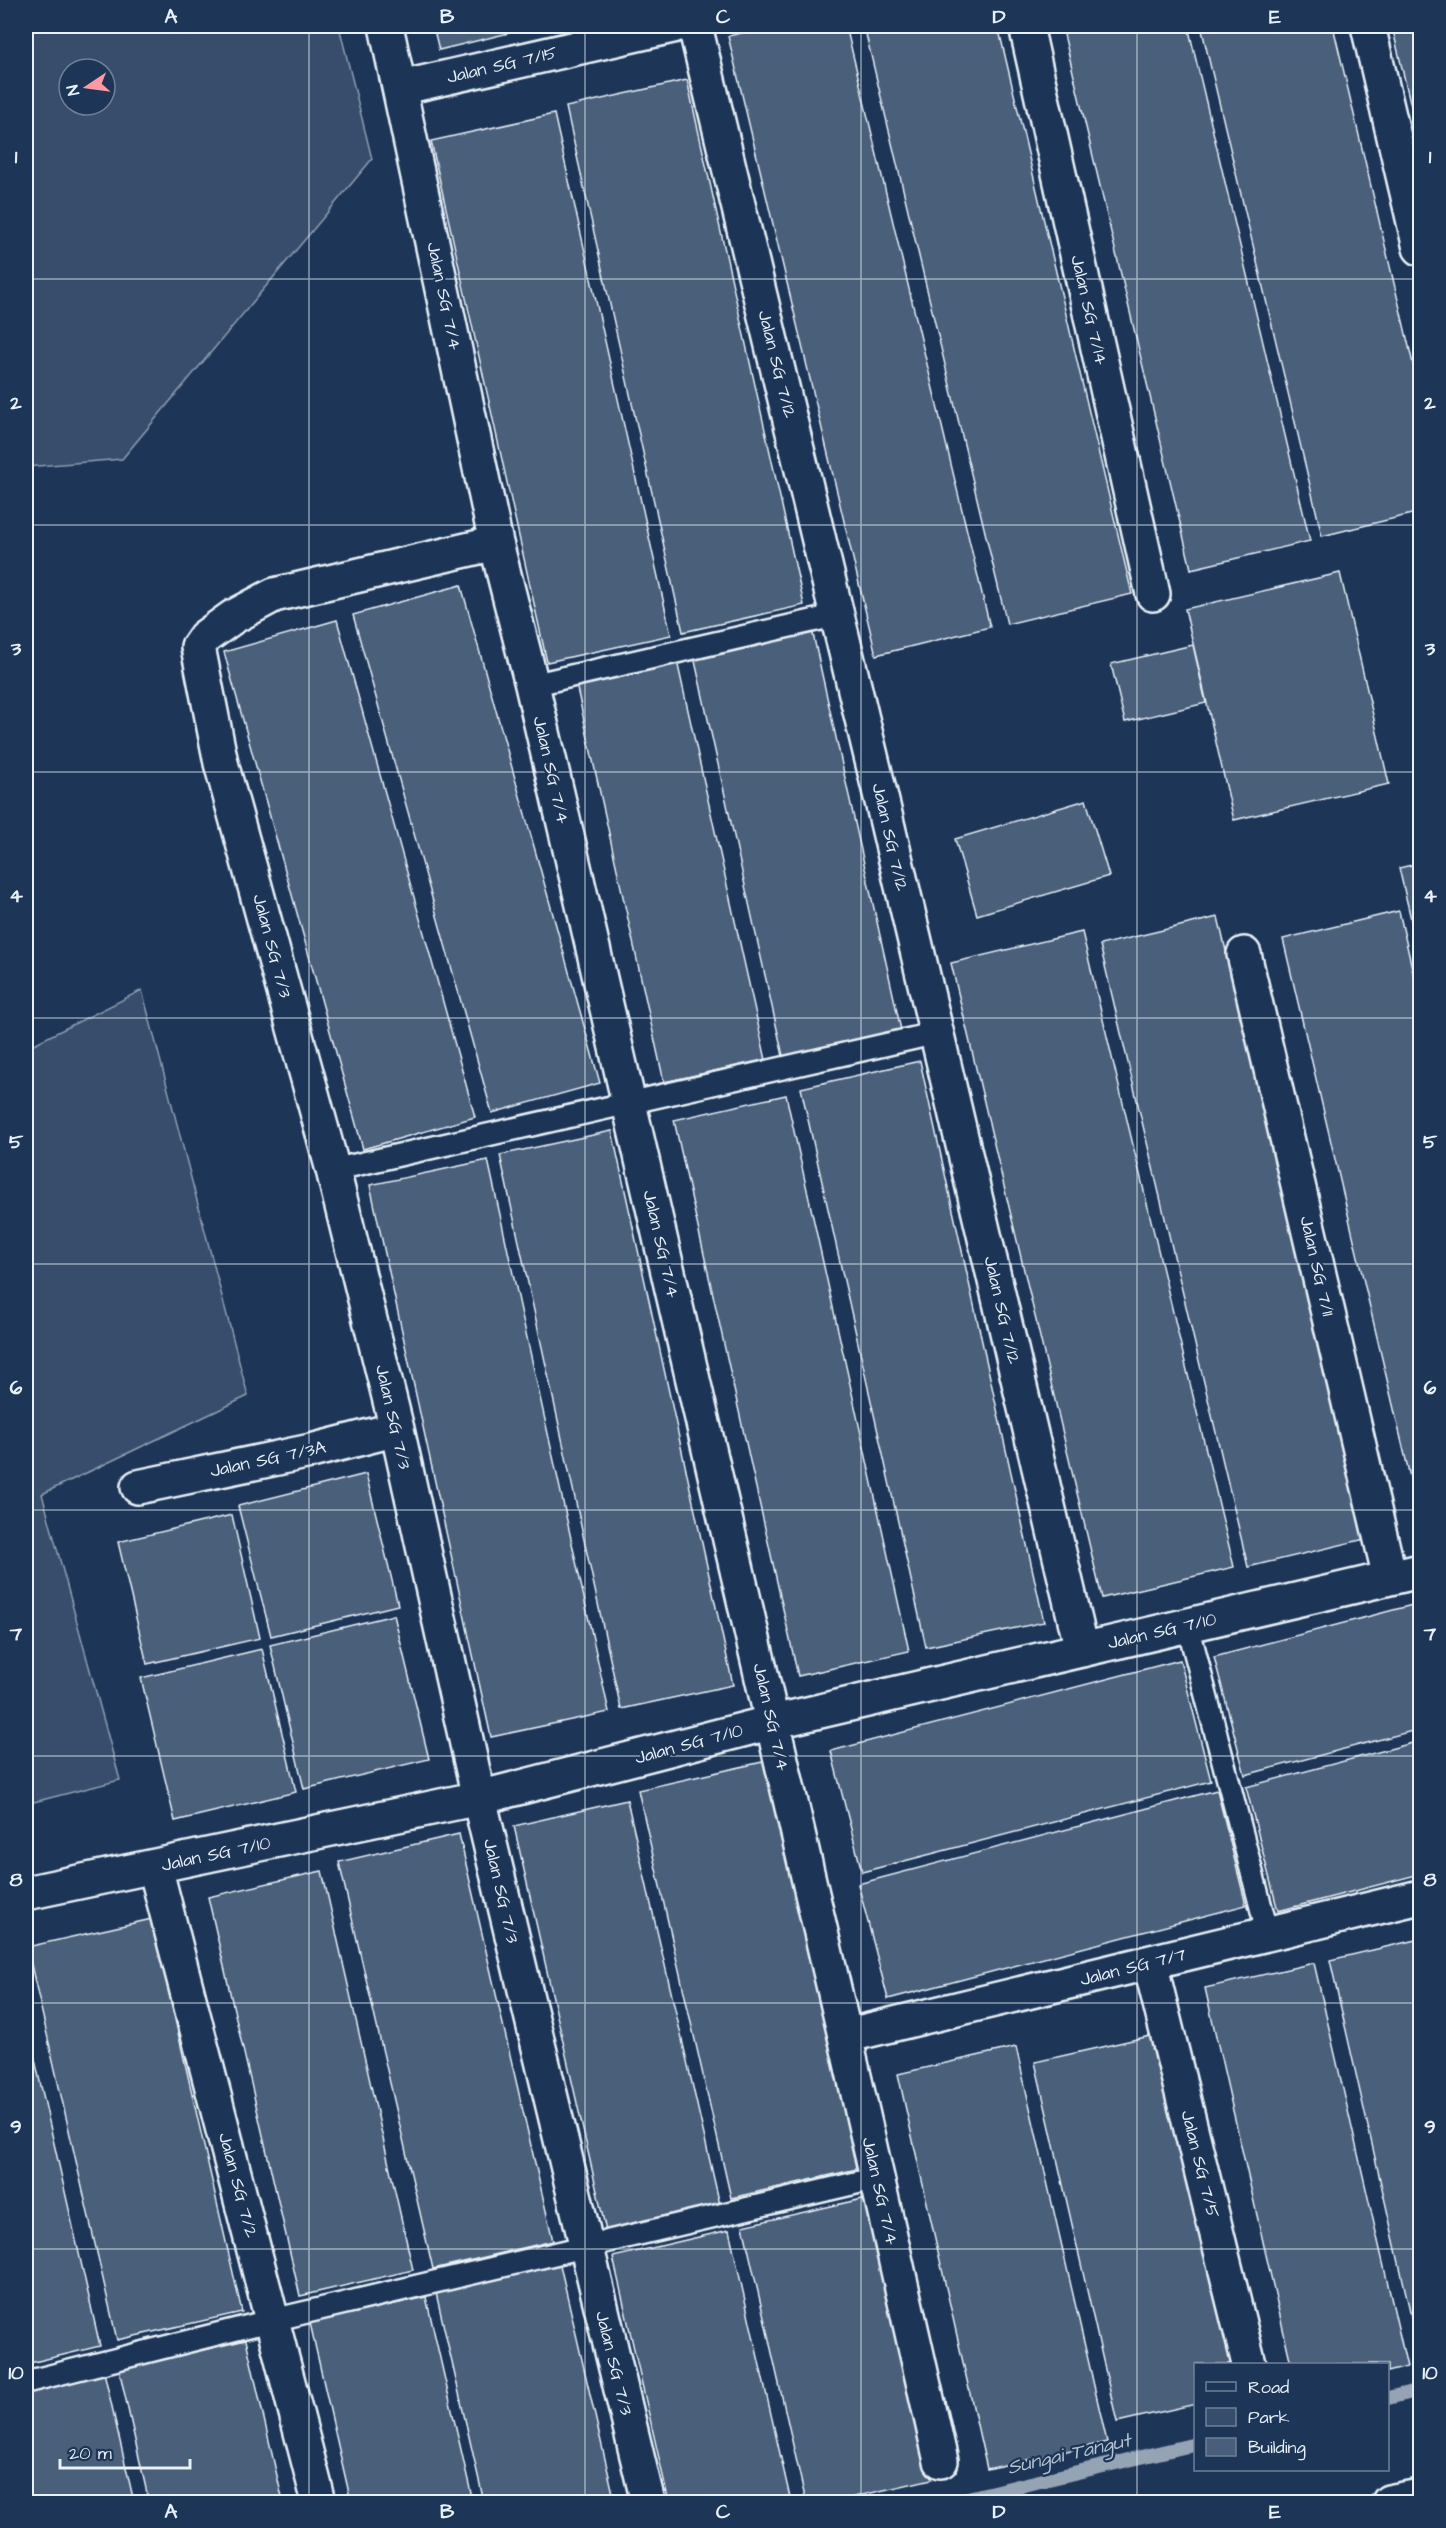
<svg xmlns="http://www.w3.org/2000/svg" width="1446" height="2528" font-family="'Architects Daughter',sans-serif">
	<style>
		.green { fill: #374d6c; stroke: #909fb2; stroke-width: 1.5; fill-rule: evenodd }
		.lines { fill: none; stroke-linecap: round; stroke-linejoin: round }
		.stream { stroke: #95a4b5; stroke-width: 14 }
		.building { fill: #495e7a; stroke: #e8f1f8; stroke-width: 1.5 }
		.service-casing { stroke: #e8f1f8; stroke-width: 26 }
		.minor-casing { stroke: #e8f1f8; stroke-width: 38 }
		.tertiary-casing { stroke: #e8f1f8; stroke-width: 38 }
		.service { stroke: #1d3557; stroke-width: 21 }
		.minor { stroke: #1d3557; stroke-width: 33 }
		.tertiary { stroke: #1d3557; stroke-width: 33 }
		.grid { fill: none; stroke: #e8f1f8; stroke-width: 1.5; stroke-opacity: 0.55 }
		.labels { text-anchor: middle; dominant-baseline: central; stroke-width: 4.5; stroke-linejoin: round; paint-order: stroke }
		.street-label { font-size: 18px; fill: #e8f1f8; stroke: #1d3557 }
		.water-label { font-size: 20px; font-style: italic; fill: #b7c4d1; stroke: #1d3557 }
		.neatline { fill: none; stroke: #e8f1f8; stroke-width: 2 }
		.grid-label { font-size: 20px; text-anchor: middle; font-weight: bold; fill: #e8f1f8 }
	</style>
	<rect width="100%" height="100%" fill="#1d3557"/>
	<filter id="ink" filterUnits="userSpaceOnUse"><feTurbulence type="fractalNoise" baseFrequency=".0167" numOctaves="2"/><feDisplacementMap in="SourceGraphic" scale="12" xChannelSelector="R" yChannelSelector="G"/><feConvolveMatrix kernelMatrix="1 2 1 2 8 2 1 2 1" color-interpolation-filters="sRGB"/></filter>
	<g filter="url(#ink)">
		<path class="green" d="M26,26H339L372,159L122,459L26,467ZM69,69H105V105H69Z
			M142,990L248,1396L42,1494L120,1780L26,1804V1048Z"/>
		<g class="lines">
			<path class="stream" d="M1388,2398L1420,2390
				M951,2502L1196,2444"/>
		</g>
		<path class="building" d="M433,26H537L439,50Z
			M773,26H846L990,627L876,655L728,36Z
			M864,26H998L1132,594L1007,624Z
			M1062,26H1188L1310,541L1191,569Z
			M1201,26H1333L1420,393V512L1322,536Z
			M1392,26H1420V144Z
			M687,80L804,605L683,632L566,107Z
			M554,114L671,635L547,662L431,141Z
			M1340,573L1389,784L1234,820L1185,609Z
			M461,585L600,1083L492,1113L353,615Z
			M337,620L475,1117L363,1149L224,652Z
			M811,625L901,1030L783,1056L693,652Z
			M1193,645L1206,703L1125,722L1111,664Z
			M677,661L766,1060L664,1082L576,684Z
			M1086,800L1109,876L977,915L955,839Z
			M1420,863V957L1399,868Z
			M1399,911L1420,1003L1419,1515L1283,939Z
			M1218,917L1365,1539L1248,1567L1100,945Z
			M1082,932L1234,1567L1102,1598L951,963Z
			M920,1061L1044,1622L926,1647L801,1088Z
			M786,1095L909,1651L798,1676L674,1120Z
			M612,1131L733,1685L621,1709L500,1155Z
			M488,1160L609,1712L491,1737L370,1185Z
			M366,1474L398,1605L271,1636L238,1506Z
			M232,1515L260,1638L147,1664L118,1542Z
			M1420,1603V1729L1245,1775L1214,1657Z
			M394,1615L429,1759L304,1789L270,1645Z
			M262,1649L296,1792L175,1821L141,1678Z
			M1180,1660L1211,1781L862,1872L831,1751Z
			M1420,1741V1874L1278,1911L1246,1787Z
			M767,1761L861,2168L731,2198L638,1790Z
			M1217,1790L1246,1905L888,1999L858,1884Z
			M627,1800L720,2205L606,2231L514,1826Z
			M459,1834L553,2241L433,2269L339,1862Z
			M322,1871L413,2270L300,2296L208,1897Z
			M152,1919L242,2312L117,2340L27,1947Z
			M1420,1939V2355L1330,1960Z
			M1314,1963L1407,2367L1388,2372V2364H1291L1205,1988Z
			M26,2020L100,2346L26,2364Z
			M1159,2034L1235,2364H1196V2404L1117,2422L1035,2062Z
			M1016,2047L1107,2442L987,2469L898,2074Z
			M867,2198L932,2479L832,2502H806L743,2226Z
			M729,2230L791,2502H669L613,2257Z
			M560,2265L615,2502H484L436,2293Z
			M426,2297L473,2502H351L310,2323Z
			M246,2340L283,2502H149L119,2369Z
			M104,2372L134,2502H26V2390Z"/>
		<g class="lines">
			<defs>
				<path id="service" d="M532,685L838,615
					M333,1170L937,1033
					M1188,1626L1268,1934
					M26,2382L273,2320L877,2178"/>
				<path id="minor" d="M386,26L496,543L532,685L845,2036L941,2461
					M695,26L884,810L1082,1650
					M1026,26L1153,594
					M1368,26L1420,248
					M400,88L673,26
					M496,543L274,595L233,617L205,637L198,647L221,763L333,1170L397,1429L479,1798L648,2502
					M1244,954L1390,1578
					M138,1487L311,1451L397,1429
					M155,1867L319,2502
					M26,1893L479,1798L773,1722L1420,1571
					M1150,1963L1249,2364
					M845,2036L1420,1897"/>
				<path id="tertiary" d="M1389,2502L1420,2496"/>
			</defs>
			<use href="#service" class="service-casing"/>
			<use href="#minor" class="minor-casing"/>
			<use href="#tertiary" class="tertiary-casing"/>
			<use href="#service" class="service"/>
			<use href="#minor" class="minor"/>
			<use href="#tertiary" class="tertiary"/>
		</g>
	</g>
	<path class="grid" d="M309,26V2502M585,26V2502M861,26V2502M1137,26V2502M26,279H1420M26,525H1420M26,772H1420M26,1018H1420M26,1264H1420M26,1510H1420M26,1756H1420M26,2003H1420M26,2249H1420"/>
	<g class="labels">
		<g class="street-label">
			<text transform="translate(502 65) rotate(-13)">Jalan SG 7/15</text>
			<text transform="translate(444 296) rotate(78)">Jalan SG 7/4</text>
			<text transform="translate(1089 310) rotate(77)">Jalan SG 7/14</text>
			<text transform="translate(777 364) rotate(76)">Jalan SG 7/12</text>
			<text transform="translate(551 770) rotate(77)">Jalan SG 7/4</text>
			<text transform="translate(890 837) rotate(77)">Jalan SG 7/12</text>
			<text transform="translate(272 946) rotate(75)">Jalan SG 7/3</text>
			<text transform="translate(661 1244) rotate(77)">Jalan SG 7/4</text>
			<text transform="translate(1317 1266) rotate(77)">Jalan SG 7/11</text>
			<text transform="translate(1002 1310) rotate(77)">Jalan SG 7/12</text>
			<text transform="translate(393 1417) rotate(77)">Jalan SG 7/3</text>
			<text transform="translate(268 1459) rotate(-12)">Jalan SG 7/3A</text>
			<text transform="translate(1162 1631) rotate(-13)">Jalan SG 7/10</text>
			<text transform="translate(771 1717) rotate(77)">Jalan SG 7/4</text>
			<text transform="translate(689 1744) rotate(-15)">Jalan SG 7/10</text>
			<text transform="translate(216 1854) rotate(-12)">Jalan SG 7/10</text>
			<text transform="translate(501 1891) rotate(77)">Jalan SG 7/3</text>
			<text transform="translate(1133 1967) rotate(-14)">Jalan SG 7/7</text>
			<text transform="translate(1200 2164) rotate(76)">Jalan SG 7/5</text>
			<text transform="translate(238 2185) rotate(75)">Jalan SG 7/2</text>
			<text transform="translate(880 2191) rotate(77)">Jalan SG 7/4</text>
			<text transform="translate(614 2363) rotate(76)">Jalan SG 7/3</text>
		</g>
		<g class="water-label">
			<text transform="translate(1069 2454) rotate(-13)">Sungai Tangut</text>
		</g>
	</g>
	<rect width="1446" height="2528" fill="none" stroke="#1d3557" stroke-width="66"/>
	<rect x="1194" y="2363" width="195" height="108" fill="#1d3557" stroke="#6e8097" stroke-width="1.5"/>
	<rect x="1206" y="2382" width="30" height="9" fill="#1d3557" stroke="#6e8097" stroke-width="1.5"/>
	<text x="1248" y="2393" font-size="18" fill="#e8f1f8">Road</text>
	<rect x="1206" y="2408" width="30" height="18" fill="#374d6c" stroke="#6e8097" stroke-width="1.5"/>
	<text x="1248" y="2423" font-size="18" fill="#e8f1f8">Park</text>
	<rect x="1206" y="2438" width="30" height="18" fill="#495e7a" stroke="#6e8097" stroke-width="1.5"/>
	<text x="1248" y="2453" font-size="18" fill="#e8f1f8">Building</text>
	<g transform="translate(87 87) rotate(257)"><circle r="28" fill="#1d3557" stroke="#6e8097" stroke-width="1.5"/>
	<path d="M0-4.5L10 22L0 15L-10 22Z" fill="#ff9aa2"/>
	<text y="-9" font-size="16" font-weight="bold" text-anchor="middle" fill="#e8f1f8">N</text>
	</g>
	<path d="M60 2459v9h130v-9" fill="none" stroke="#e8f1f8" stroke-width="3"/>
	<text x="69" y="2459" font-size="18" fill="#e8f1f8" stroke="#1d3557" stroke-width="4.5" paint-order="stroke">20 m</text>
	<rect x="33" y="33" width="1380" height="2462" class="neatline"/>
	<g class="grid-label">
		<text x="171" y="23">A</text>
		<text x="447" y="23">B</text>
		<text x="723" y="23">C</text>
		<text x="999" y="23">D</text>
		<text x="1275" y="23">E</text>
		<text x="16" y="163">1</text>
		<text x="1430" y="163">1</text>
		<text x="16" y="409">2</text>
		<text x="1430" y="409">2</text>
		<text x="16" y="655">3</text>
		<text x="1430" y="655">3</text>
		<text x="16" y="902">4</text>
		<text x="1430" y="902">4</text>
		<text x="16" y="1148">5</text>
		<text x="1430" y="1148">5</text>
		<text x="16" y="1394">6</text>
		<text x="1430" y="1394">6</text>
		<text x="16" y="1640">7</text>
		<text x="1430" y="1640">7</text>
		<text x="16" y="1886">8</text>
		<text x="1430" y="1886">8</text>
		<text x="16" y="2133">9</text>
		<text x="1430" y="2133">9</text>
		<text x="16" y="2379">10</text>
		<text x="1430" y="2379">10</text>
		<text x="171" y="2518">A</text>
		<text x="447" y="2518">B</text>
		<text x="723" y="2518">C</text>
		<text x="999" y="2518">D</text>
		<text x="1275" y="2518">E</text>
	</g>
</svg>
